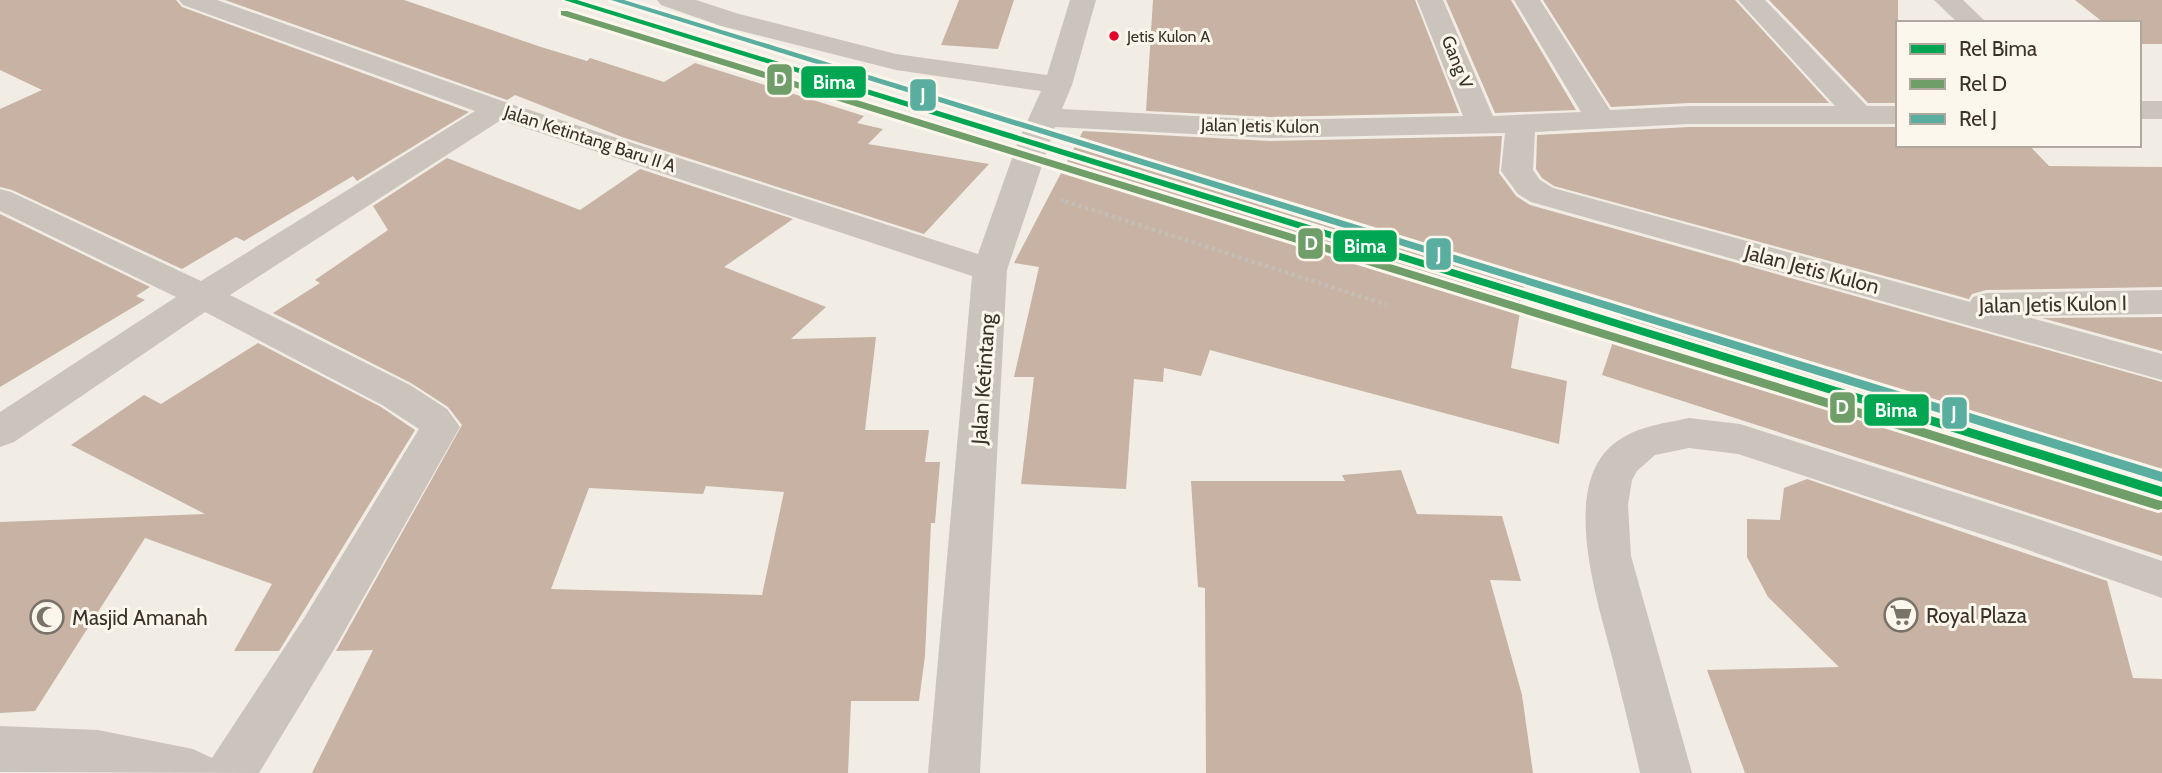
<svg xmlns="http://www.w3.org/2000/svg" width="2162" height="773" font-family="Cabin,sans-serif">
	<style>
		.building { fill: #c7b2a4; fill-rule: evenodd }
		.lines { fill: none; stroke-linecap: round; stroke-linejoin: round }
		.path-far1 { stroke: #c3bdb5; stroke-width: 3.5; stroke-dasharray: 2.5 2.5; stroke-linecap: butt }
		.path { stroke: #c3bdb5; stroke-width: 4.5; stroke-dasharray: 3.5 3.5; stroke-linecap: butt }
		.minor { fill: #cac4bd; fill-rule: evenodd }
		.rail-1-casing { stroke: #fcf7ec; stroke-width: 6 }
		.rail-2-casing { stroke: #fcf7ec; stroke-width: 6 }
		.rail-3-casing { stroke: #fcf7ec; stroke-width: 6 }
		.rail-1 { fill: #00a651; fill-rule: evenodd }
		.rail-2 { fill: #6f9e68; fill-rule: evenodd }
		.rail-3 { fill: #59ae9f; fill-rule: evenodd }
		.bus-dot { fill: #e4002b; stroke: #fcf7ec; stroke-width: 2.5 }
		.labels { text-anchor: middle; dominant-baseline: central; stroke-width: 6; stroke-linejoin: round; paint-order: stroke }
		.far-bus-label { font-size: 16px; fill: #3c3229; stroke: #fcf7ec; text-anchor: start }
		.far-street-label { font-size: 18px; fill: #3c3229; stroke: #fcf7ec }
		.street-label { font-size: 21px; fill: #3c3229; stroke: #fcf7ec }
		.poi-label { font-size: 21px; fill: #3c3229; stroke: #fcf7ec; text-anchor: start }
		.line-badge { stroke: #fcf7ec; stroke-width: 2.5 }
		.badge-label { font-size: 19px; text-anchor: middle; font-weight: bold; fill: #fff }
	</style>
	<rect width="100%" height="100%" fill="#f1ede4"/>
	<path class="building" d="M0,0H176L182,7L469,112L357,181L353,176L244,241L236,237L182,269L12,190L0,187V109L42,90L0,70Z
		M225,0H404L541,47L587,61L590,58L664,82L695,63L864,116L857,123L883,129L868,144L989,164L924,234L622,137L515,95L507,100Z
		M959,0H1014L998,49L941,45Z
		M1153,0H1415L1459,113L1270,117L1146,111Z
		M1446,0H1511L1576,110L1495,113Z
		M1543,0H1735L1829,103H1689L1611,107Z
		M1769,0H1898V103H1868Z
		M2075,0H2162V44H2139V23H2104Z
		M1689,127H1898V145H2029L2049,166L2162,167V287L1986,290L1972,294L1969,299L1554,186L1542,178L1536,169L1537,135Z
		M1083,131L1270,141L1502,136L1499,173L1516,196L1530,205L2162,382V556L1602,375L1625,305L1524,287L1511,368L1567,381L1559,444L1210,350L1201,376L1164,368L1163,382L1134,379L1126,489L1021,484L1034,377H1014L1039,267L1014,263Z
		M447,158L580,210L640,169L793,219L724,267L826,307L791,339L876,337L865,430H929L925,462H940L935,523H931L925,656L919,701H851L848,773H312L373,650L336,651L462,425L448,407L411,383L273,313L320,283L315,280L388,230L373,206ZM706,486L784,492L762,595L551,589L589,488L703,494Z
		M0,214L150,287L136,296L145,300L0,387Z
		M2162,317V351L2042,318Z
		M258,343L381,407L415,430L279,651H234L272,584L145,538L35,711L0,713V522L205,514L71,445L144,395L161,404Z
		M1401,470L1417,514L1502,516L1521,581L1490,580L1522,695L1533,773H1206L1205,588L1198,587L1191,481H1345L1342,475Z
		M1807,479L2107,581L2133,678L2162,679V773H1745L1707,670L1839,667L1768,597L1747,557V519L1780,520L1784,488Z"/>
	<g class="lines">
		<path class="path-far1" d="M1061,200L1070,203"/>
		<path class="path" d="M1065,201L1387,305"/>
		<path class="minor" d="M179,0H217L508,103L978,254L1017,144L1041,91L896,70L721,26L661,5L657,0H696L739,14L896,54L1047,75L1070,0H1096L1072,85L1062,109L1270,120L1463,116L1417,0H1443L1493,116L1581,112L1514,0H1540L1610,110L1689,106H1835L1738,0H1765L1867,106H1898V124H1689L1535,132L1533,170L1540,180L1553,188L1970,302L1973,297L1986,293L2162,290V314L2024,316L2162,354V380L1531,202L1518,194L1501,171L1505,133L1270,138L1055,127L1007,270L980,773H928L972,276L501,120L230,295L410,385L447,409L460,427L336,646L259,773L0,772V726L98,730L193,749L212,758L304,618L419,429L382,405L205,312L14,442L0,447V412L176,297L0,211V189L11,192L201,281L475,111L183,5Z
			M1934,0H1963L1987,23H1958Z
			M2139,101H2162V119H2139Z
			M1689,418L1740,424L2032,517L2162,561V598L2017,546L1738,454L1689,448L1655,455L1637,471L1632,480L1628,505L1631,556L1692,773H1640C1631,733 1621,693 1611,653C1597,599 1562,492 1610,447C1632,427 1661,424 1689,418Z"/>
		<defs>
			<path id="rail-1" d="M564,0H577L2162,487V497Z"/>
			<path id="rail-2" d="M561,11H567L2158,500L2162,501V509L2158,510L561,15Z"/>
			<path id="rail-3" d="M611,0H624L2162,472V482Z"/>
		</defs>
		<use href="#rail-1" class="rail-1-casing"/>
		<use href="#rail-2" class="rail-2-casing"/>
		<use href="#rail-3" class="rail-3-casing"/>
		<use href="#rail-1" class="rail-1"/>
		<use href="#rail-2" class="rail-2"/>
		<use href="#rail-3" class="rail-3"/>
	</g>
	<defs>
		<symbol id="supermarket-ring" viewBox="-11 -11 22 22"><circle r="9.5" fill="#fcf7ec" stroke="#7b736a" stroke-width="1.5"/><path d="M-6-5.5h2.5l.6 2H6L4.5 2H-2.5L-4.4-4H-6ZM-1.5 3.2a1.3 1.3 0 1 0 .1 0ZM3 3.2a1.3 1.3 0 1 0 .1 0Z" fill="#7b736a"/></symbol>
		<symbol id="mosque-ring" viewBox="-11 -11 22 22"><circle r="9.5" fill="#fcf7ec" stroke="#7b736a" stroke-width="1.5"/><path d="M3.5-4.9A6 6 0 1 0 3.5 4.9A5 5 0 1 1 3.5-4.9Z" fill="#7b736a"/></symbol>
	</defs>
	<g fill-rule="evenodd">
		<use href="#supermarket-ring" x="1882" y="596" width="38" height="38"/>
		<use href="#mosque-ring" x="28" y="598" width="38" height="38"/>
	</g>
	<circle class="bus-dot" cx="1114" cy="36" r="6"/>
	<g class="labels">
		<g class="far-bus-label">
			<text x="1127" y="36">Jetis Kulon A</text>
		</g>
		<g class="far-street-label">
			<text transform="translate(1457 62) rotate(68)">Gang V</text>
			<text transform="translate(1260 126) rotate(1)">Jalan Jetis Kulon</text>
			<text transform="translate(590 139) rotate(18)">Jalan Ketintang Baru II A</text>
		</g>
		<g class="street-label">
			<text transform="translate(1812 269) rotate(15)">Jalan Jetis Kulon</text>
			<text transform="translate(2053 304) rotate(-1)">Jalan Jetis Kulon I</text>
			<text transform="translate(983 379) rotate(-86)">Jalan Ketintang</text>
		</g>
		<g class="poi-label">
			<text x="1926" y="615">Royal Plaza</text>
			<text x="72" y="617">Masjid Amanah</text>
		</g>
	</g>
	<g class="line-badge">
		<rect x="766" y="63" width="27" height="33" rx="7" fill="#6f9e68"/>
		<rect x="800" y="65" width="67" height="34" rx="7" fill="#00a651"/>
		<rect x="909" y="78" width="28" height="34" rx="7" fill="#59ae9f"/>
		<rect x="1297" y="227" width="27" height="33" rx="7" fill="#6f9e68"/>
		<rect x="1332" y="229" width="66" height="34" rx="7" fill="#00a651"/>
		<rect x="1425" y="237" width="27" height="34" rx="7" fill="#59ae9f"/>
		<rect x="1829" y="391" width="27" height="33" rx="7" fill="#6f9e68"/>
		<rect x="1863" y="393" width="67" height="34" rx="7" fill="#00a651"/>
		<rect x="1941" y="396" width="27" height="34" rx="7" fill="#59ae9f"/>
	</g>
	<g class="badge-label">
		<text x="780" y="86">D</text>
		<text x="834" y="89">Bima</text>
		<text x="923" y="102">J</text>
		<text x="1311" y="250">D</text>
		<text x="1365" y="253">Bima</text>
		<text x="1439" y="261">J</text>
		<text x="1842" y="414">D</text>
		<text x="1896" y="417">Bima</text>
		<text x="1954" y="420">J</text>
	</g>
	<rect x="1896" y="21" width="245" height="126" fill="#fcf7ec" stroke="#afa89e" stroke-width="2"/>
	<rect x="1910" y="44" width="35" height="10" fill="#00a651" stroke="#afa89e" stroke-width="2"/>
	<text x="1959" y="56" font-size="21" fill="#3c3229">Rel Bima</text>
	<rect x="1910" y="79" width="35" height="10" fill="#6f9e68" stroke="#afa89e" stroke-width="2"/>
	<text x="1959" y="91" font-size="21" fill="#3c3229">Rel D</text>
	<rect x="1910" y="114" width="35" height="10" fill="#59ae9f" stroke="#afa89e" stroke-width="2"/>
	<text x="1959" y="126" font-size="21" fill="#3c3229">Rel J</text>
</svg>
